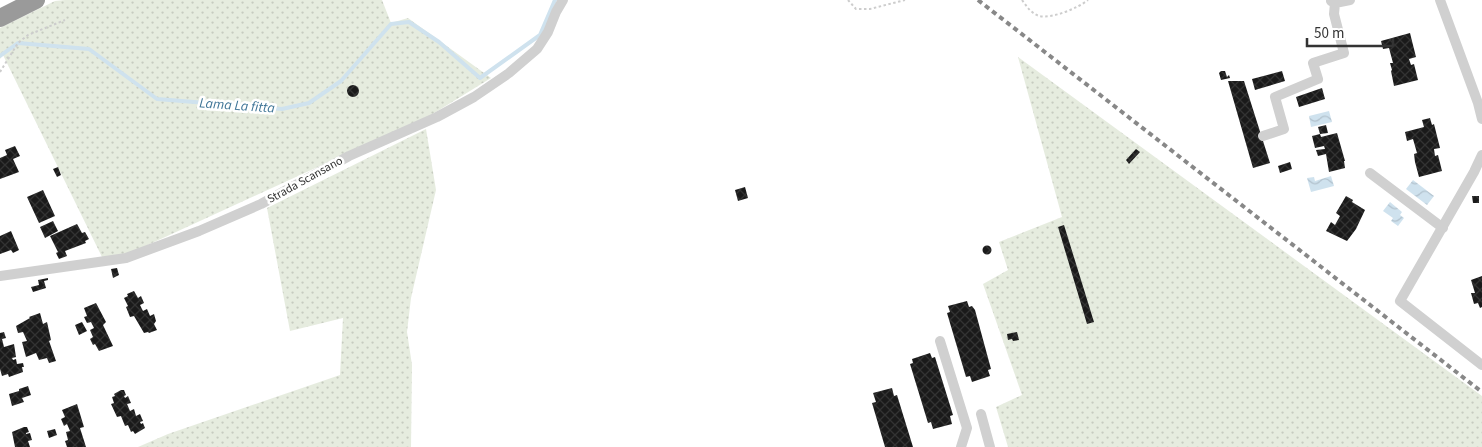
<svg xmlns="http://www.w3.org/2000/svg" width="1482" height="447" font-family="'Source Sans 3',sans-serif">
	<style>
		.green { fill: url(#green-dots) }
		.water { fill: url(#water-waves) }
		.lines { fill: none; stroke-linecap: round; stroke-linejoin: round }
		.stream { stroke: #cfe2ee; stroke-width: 4 }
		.building { fill: url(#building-cross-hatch) }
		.path { stroke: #cdcdcd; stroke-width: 2; stroke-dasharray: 2.5 2.5; stroke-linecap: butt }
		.street { stroke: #d0d0d0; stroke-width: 10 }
		.highway { stroke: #9a9a9a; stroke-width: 18 }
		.rail { stroke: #888; stroke-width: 4; stroke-dasharray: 5 4; stroke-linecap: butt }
		.labels { text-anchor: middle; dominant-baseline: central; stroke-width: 5; stroke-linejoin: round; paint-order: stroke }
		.street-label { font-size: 12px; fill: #333; stroke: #fff }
		.water-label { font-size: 14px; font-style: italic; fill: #3f7597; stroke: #fff }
	</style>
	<defs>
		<pattern id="green-dots" width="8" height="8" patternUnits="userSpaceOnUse" patternTransform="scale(1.25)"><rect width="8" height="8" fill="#e6ecdf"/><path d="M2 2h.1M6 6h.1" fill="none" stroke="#c6cbc0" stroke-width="1.8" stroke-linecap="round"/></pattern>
		<pattern id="water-waves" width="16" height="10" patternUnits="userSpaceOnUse" patternTransform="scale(1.25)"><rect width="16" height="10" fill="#cfe2ee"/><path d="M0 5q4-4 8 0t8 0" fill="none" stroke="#b2c2cd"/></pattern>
		<pattern id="building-cross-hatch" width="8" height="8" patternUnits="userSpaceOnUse" patternTransform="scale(1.25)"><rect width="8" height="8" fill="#1a1a1a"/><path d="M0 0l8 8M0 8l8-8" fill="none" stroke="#333"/></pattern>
	</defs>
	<rect width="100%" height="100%" fill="#fff"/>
	<path class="green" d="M65,0H382L391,23L408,18L491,78L431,115L126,255L102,257L3,55L0,59V28L55,1Z
		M1018,57L1482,396V447H1008L996,407L1022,395L983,284L1008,270L999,242L1062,217Z
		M426,129L436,190L411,298L407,332L412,365L411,447H138L168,434L340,375L343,318L290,331L267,208Z"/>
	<path class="water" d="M1329,111L1332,122L1311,127L1309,116Z
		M1331,176L1334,186L1311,192L1307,178L1314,177L1315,181Z
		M1413,180L1434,196L1427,205L1406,189Z
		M1390,202L1402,212L1400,215L1404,218L1398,226L1391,221L1393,218L1383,211Z"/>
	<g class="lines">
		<path class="stream" d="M0,56L18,43L89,49L157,99L282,109L309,103L341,81L391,24L409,22L439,42L480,78L540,35L555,0"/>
	</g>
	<path class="building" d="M1410,33L1416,57L1409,59L1411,65L1414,64L1418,80L1394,86L1391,71L1392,70L1390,63H1393L1389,48L1383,49L1381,41Z
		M1221,71H1225L1227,77L1229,75L1230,78L1221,80L1219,73Z
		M1282,71L1285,81L1255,90L1252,79Z
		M1228,81H1244L1270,163L1253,168Z
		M347 91a6 6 0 1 1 12 0a6 6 0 1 1-12 0Z
		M1322,88L1325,99L1299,107L1296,97Z
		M1430,118L1432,125L1434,124L1440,148L1434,149L1435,156L1438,155L1442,171L1419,177L1415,162L1414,154L1417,153L1413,139L1407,141L1405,132L1424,127L1422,120Z
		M1326,125L1328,133L1320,134L1321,137L1337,133L1345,161H1344L1345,168L1329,172L1326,154L1318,156L1316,150L1325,149L1324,146L1315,148L1312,136L1320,134L1318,127Z
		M15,146L20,156L13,159L19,172L0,179V158L7,155L5,150Z
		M1136,149L1140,152L1129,164L1126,160Z
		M1290,162L1292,169L1280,173L1278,166Z
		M58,167L61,175L57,177L53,169Z
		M745,187L748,198L738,201L735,190Z
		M43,190L55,216L39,223L27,197Z
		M1346,196L1353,200L1352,202L1365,210L1356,229L1347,241L1326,231L1331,222L1335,225L1340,216L1336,213Z
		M1472,196H1479V203H1473Z
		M53,221L58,231L45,238L40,227Z
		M77,224L82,233L85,232L89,239L85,241L86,243L65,251L67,256L59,259L56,253L58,252L50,236Z
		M1064,225L1094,322L1087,324L1058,227Z
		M11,231L19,250L13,253L11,250L0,254V236Z
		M982.5 250a4.5 4.5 0 1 1 9 0a4.5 4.5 0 1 1-9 0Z
		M117,268L119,275L113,278L111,269Z
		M1482,276V307L1480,308L1478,303L1474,304L1471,293H1475L1471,280Z
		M48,278V280L44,281L46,288L33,292L31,287L39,285L38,280Z
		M134,291L138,298L141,296L144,303L140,305L143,311L147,309L150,316L154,314L156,321L154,324L157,330L149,333L148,332L144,333L134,316L130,317L126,307L128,306L124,298L128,296L127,294Z
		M967,301L969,307L972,306L975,310L991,369L988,370L990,376L972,382L970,376L966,377L947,313L950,312L948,306Z
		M96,303L106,322L103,325L113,346L99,351L95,344L93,345L90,339L93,337L90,330L94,328L91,322L87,323L84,317L87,316L84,308Z
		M40,313L43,324L47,322L51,340L49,341L56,361L49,363L47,358L39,360L36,353L26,357L22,342L27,341L23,332L18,333L16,326L30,318L29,317Z
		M82,322L87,331L79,335L75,325Z
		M4,332L6,338L2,339L4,347L14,344L16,357L12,358L13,360L16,359L17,364L23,363L24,367H22L23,372L9,377L8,374L2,376L0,369V333Z
		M1017,332L1019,340L1013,341L1012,339L1008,340L1007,334Z
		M930,353L932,358L935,357L953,415L950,416L952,424L933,429L931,422L928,423L910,364L913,363L912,359Z
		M28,386L31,395L22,398L24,402L12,406L9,394L19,391V389Z
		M892,388L894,396L897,395L913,447H885L872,403L876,402L873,393Z
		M121,390H124L126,395L124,396L125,398L128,396L131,403L127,404L130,411L134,409L136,416L140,414L143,421L140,422L141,424L143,423L145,428L135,434L133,431L131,432L128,425L125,426L121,416L117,417L111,404L114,403L112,397L115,396L114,394Z
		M77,404L84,427L80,428L86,447H67L65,441L68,440L66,432L70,431L67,424L64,426L61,419L65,417L62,410Z
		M24,427H27L29,432L26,433V434L30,433L32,440L28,441L30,447H15L12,432Z
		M55,429L57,435L49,438L47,431Z"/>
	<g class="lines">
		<path class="path" d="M848,0L856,9H870L905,0
			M1022,0C1027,7 1031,13 1039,16C1052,19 1078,8 1088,0
			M0,72L18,43L28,35L65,20"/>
		<path class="street" d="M1440,0L1478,103L1482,119
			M1331,1L1335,3L1350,0
			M1263,136L1284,129L1275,97L1318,79L1313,63L1344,53L1334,14L1335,3
			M1482,155L1474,172L1400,301L1482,365
			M1370,173L1443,228
			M0,276L126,258L199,231L261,204L349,156L437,117L474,97L509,73L537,49L548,32L556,12L563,0
			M940,341L967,428L961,447
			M981,414L990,447"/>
		<path class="highway" d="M0,18L36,0"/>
		<path class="rail" d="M978,0L1482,392"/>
	</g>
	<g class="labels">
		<g class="street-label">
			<text transform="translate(305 180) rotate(-29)">Strada Scansano</text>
		</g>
		<g class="water-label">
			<text transform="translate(237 106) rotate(4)">Lama La fitta</text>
		</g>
	</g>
	<path d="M1307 38v8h86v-8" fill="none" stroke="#333333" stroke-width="2.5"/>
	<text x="1314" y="38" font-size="15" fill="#333333" stroke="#ffffff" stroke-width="4" paint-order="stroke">50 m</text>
</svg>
